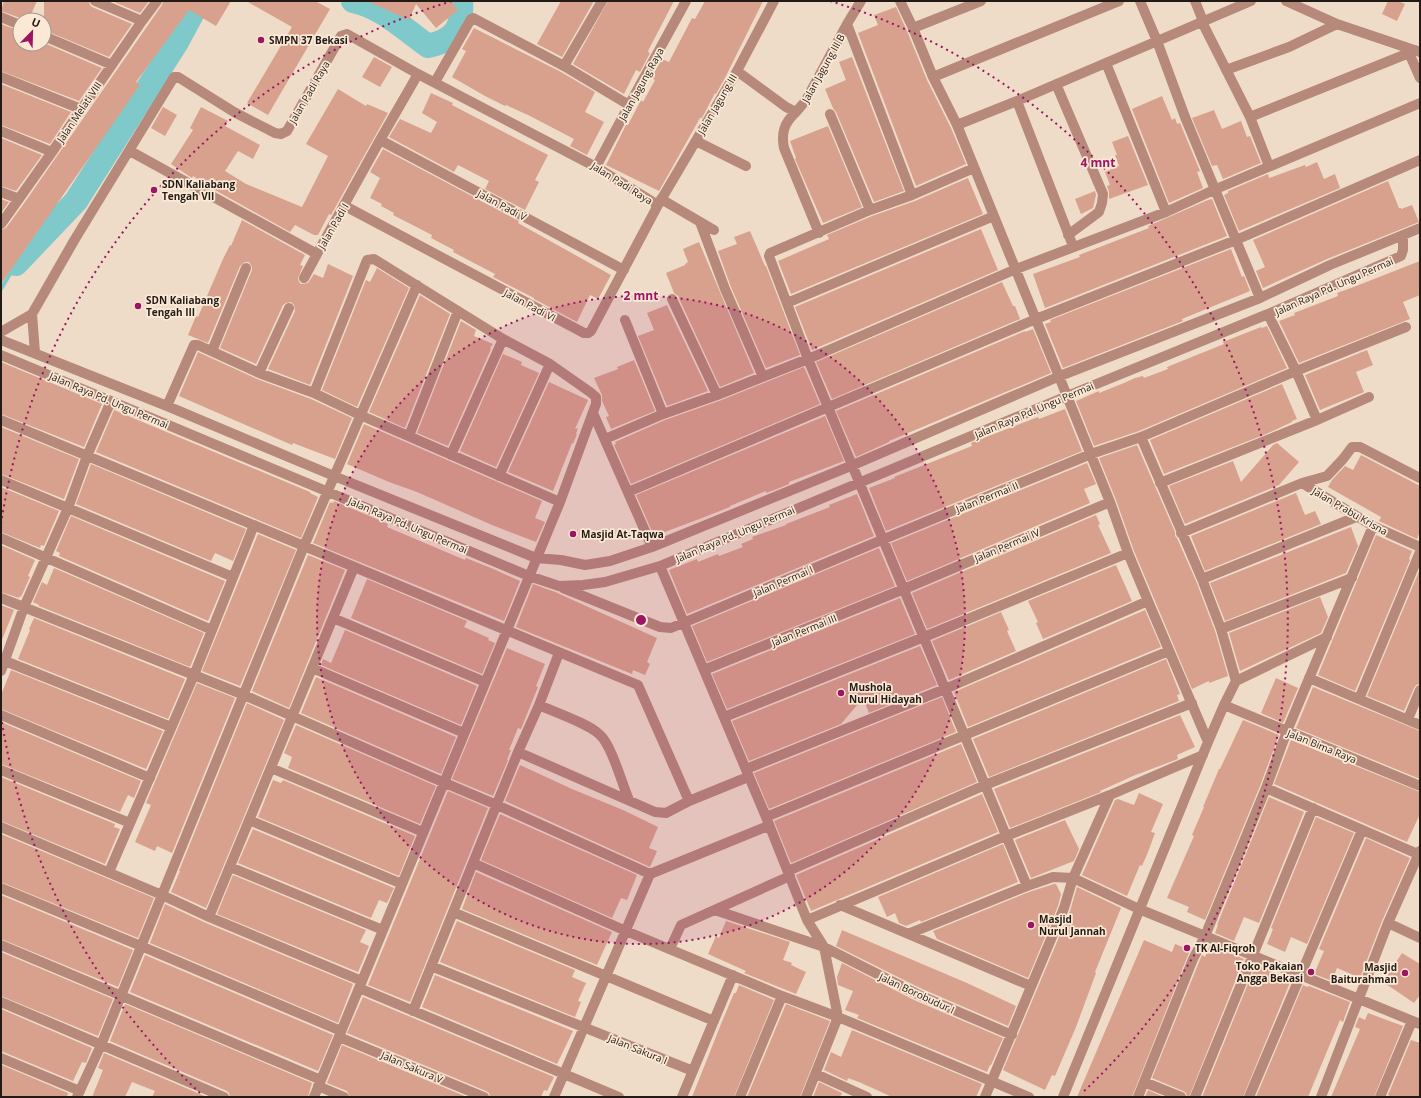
<svg xmlns="http://www.w3.org/2000/svg" width="1421" height="1098" font-family="'Open Sans',sans-serif">
	<style>
		.lines { fill: none; stroke-linecap: round; stroke-linejoin: round }
		.stream { stroke: #80c9ca; stroke-width: 4 }
		.river { stroke: #80c9ca; stroke-width: 24 }
		.building { fill: #d8a18d }
		.street { stroke: #b7897b; stroke-width: 10 }
		.ring { fill: none; stroke: #9d1463; stroke-width: 2; stroke-dasharray: 2 4 }
		.poi-dot { fill: #9d1463; stroke: #fbe9d6; stroke-width: 1.5 }
		.labels { text-anchor: middle; dominant-baseline: central; stroke-width: 3.5; stroke-linejoin: round; paint-order: stroke }
		.poi-label { font-size: 10px; font-weight: bold; fill: #221b15; stroke: #fbe9d6; text-anchor: start }
		.street-label { font-size: 10px; fill: #221b15; stroke: #fbe9d6 }
		.centre { fill: #9d1463; stroke: #fbe9d6; stroke-width: 2 }
		.ring-label { font-size: 12px; text-anchor: middle; font-weight: bold; fill: #9d1463; stroke: #fbe9d6; stroke-width: 3.5; stroke-linejoin: round; paint-order: stroke }
	</style>
	<rect width="100%" height="100%" fill="#eedcc9"/>
	<g class="lines">
		<path class="stream" d="M1,289L16,264"/>
		<path class="river" d="M353,1C382,7 404,29 428,46C455,40 463,28 461,1
			M16,264L76,201L177,42L199,1"/>
	</g>
	<path class="building" d="M4,1H37L29,19L20,16V18L1,11Z
		M44,1H89L90,5L92,7L132,24L109,57L44,30Z
		M112,1H149L140,13Z
		M163,1H231L216,26L189,10L136,82L140,85L1,284V230L6,228L25,202L162,5Z
		M246,1H315L330,9L268,115L247,103L292,27Z
		M367,1H451L458,10L436,28L416,4L409,20Z
		M561,1H594L562,57L537,44Z
		M608,1H674L649,49L648,52L650,53L640,72L636,70L624,94L573,64Z
		M705,1H763L726,76L716,94L715,93L702,118H700L659,191L606,165L626,125H628L641,100L643,102L655,80L651,78L662,59L669,62L692,18L695,19Z
		M1388,1H1398L1405,4L1397,21L1382,14Z
		M896,7L907,31L927,80L951,128L966,164L916,186L858,33L878,25L874,15Z
		M1,24L20,31V44L44,43L102,68L79,101L1,71Z
		M474,28L561,72L595,92L585,112L604,122L587,155L570,146L574,139L530,116L506,105L505,106L485,96L452,77L466,51L462,49Z
		M374,57L392,67L380,87L362,77Z
		M852,57L904,191L874,202L836,112L833,108L825,89L846,80L839,62Z
		M1,84L71,112L50,144L1,125Z
		M338,89L366,106L367,104L388,113L331,215L329,214L318,235H314L295,225L290,232L215,190L193,176L192,178L171,164L193,130L190,128L201,107L228,121L225,126L260,145L253,159L238,151L225,171L246,184L302,207L328,156L306,144Z
		M431,93L453,103L452,105L548,155L535,180L539,182L525,210L485,189L489,181L458,165L454,172L389,137L400,119L431,133L437,122L422,113Z
		M1162,96L1172,120L1175,118L1177,124L1180,123L1200,171L1197,172L1203,188L1169,203L1132,109Z
		M163,107L177,115L165,136L151,128Z
		M1214,110L1222,129L1241,121L1247,137L1250,136L1261,163L1223,179L1217,165L1212,166L1192,118Z
		M828,126L862,207L823,223L795,159L796,158L790,141Z
		M1128,136L1148,185L1109,199V192L1107,186L1110,185L1105,172L1119,166L1115,155H1117L1112,142Z
		M1,138L42,155L16,191L1,186Z
		M383,149L519,221L518,223L611,275L598,299L590,295L577,322L534,299V298L493,277L495,274L453,252L454,250L431,238L432,235L393,215L394,213L381,206L382,204L370,198L380,178L370,172Z
		M1317,162L1324,179L1335,174L1340,188L1239,231L1224,195L1228,193V191L1268,174L1269,178L1305,165L1306,167Z
		M968,178L983,214L791,294L778,261L829,239L827,235L872,216L915,201Z
		M1388,181L1399,208H1401V209L1412,205L1419,222L1327,259L1263,288L1256,271L1265,267L1253,240Z
		M1095,191L1096,195L1093,208L1081,214L1075,199Z
		M1,199L9,202L1,213Z
		M1212,199L1227,236L1045,308L1033,274L1080,257L1079,255L1149,228L1148,226L1208,200Z
		M242,220L305,255L300,265L303,266L298,278L299,282L301,284L308,283L314,274L323,278L328,264L353,276L310,385L268,369L295,311L294,305L291,302L286,303L283,305L256,364L220,348L252,270V267L249,262H245L240,266L208,343L188,335L196,316L198,317L223,259L230,245L231,246Z
		M981,229L998,270L812,350L795,307Z
		M750,231L765,266H766L800,355L766,368L731,287L718,251L737,244L734,237Z
		M699,242L754,373L720,387L678,296L674,293L666,273L685,265V264L688,262L683,249Z
		M1231,249L1242,277L1244,276L1250,291L1182,319L1183,321L1063,368L1045,324L1051,322L1050,320Z
		M1420,261V295L1403,302L1410,319L1299,363L1279,321L1295,315L1294,313L1338,296L1337,293L1351,288Z
		M377,268L409,288L357,407L322,390L366,280L370,282Z
		M1002,282L1013,306H1015L1020,319L832,399L816,362Z
		M420,295L450,314L405,428L369,412Z
		M667,305L708,391L667,406L638,336L654,330L647,313Z
		M461,321L476,330L474,336L493,344L490,348L491,349L448,446L417,433Z
		M1267,326L1287,368L1139,431L1094,446L1076,401L1099,391V393L1124,383L1135,378L1143,376L1144,378L1168,369L1167,367L1224,344L1223,342L1261,327L1262,328Z
		M1033,329L1051,373L889,441V442L856,457L836,411L1025,331V332Z
		M1367,350L1373,365L1356,372L1364,392L1320,410L1305,375Z
		M198,352L257,379L311,399L352,418L335,459L293,443L292,445L179,396Z
		M503,354L522,362L521,365L539,373L496,467L460,451Z
		M634,360L655,411L611,429L606,417L609,416L602,401V395L594,378L618,369L617,367Z
		M1,362L102,404L84,447L1,414Z
		M804,367L820,404L631,484L614,445L616,444L615,442L665,420L719,401Z
		M549,382L588,400L575,429L578,428L576,434H577L573,444L572,443L553,491L508,472Z
		M1282,384L1297,419L1292,421V422L1266,434L1164,474L1150,440Z
		M1065,409L1082,451L886,531L869,488L895,478L894,477L972,446L971,443L986,437L1038,417L1039,419Z
		M114,410L310,492V493L318,497L301,538L96,452Z
		M825,416L844,461L789,482V484L777,489L766,493V491L730,506V507L702,518L654,536L636,495Z
		M364,424L542,501L535,518L545,522L536,542L492,525L417,492L389,482L347,464Z
		M1,427L79,459L64,499L1,474Z
		M1277,443L1299,462L1279,485L1185,524L1169,486L1233,461L1241,482L1273,445Z
		M1137,445L1175,532V536L1177,538L1196,581L1215,631L1228,676L1209,683V681L1192,689L1134,551L1116,500L1099,458Z
		M1361,455L1420,486V532L1417,539L1379,521L1381,517L1328,487L1332,480L1345,466L1353,470Z
		M1087,463L1096,484L1084,489L1090,503L907,581L891,543Z
		M91,464L246,529L233,561L215,553L211,561L76,504Z
		M1,487L59,511L44,546L41,545L40,548L1,532Z
		M1296,493L1305,515L1315,511L1321,524L1205,571L1191,536Z
		M857,494L874,536L687,614L669,570L697,559L698,562L718,554L719,556L743,547L741,544L753,539L752,537L786,525V524L830,507L829,505Z
		M334,501L388,524L387,527L465,560L466,558L491,568L520,581L504,621L313,543L330,502L333,503Z
		M1096,515L1100,524L1098,525L1111,553L927,629L912,593Z
		M71,516L225,581L208,621L59,556L60,553L56,551Z
		M1351,527L1358,546L1346,573L1225,621L1210,583Z
		M258,534L296,550L240,686L202,671Z
		M1376,535L1412,551L1409,559L1410,560L1355,691L1318,675Z
		M1,545L35,560L28,576L30,577L21,597L20,596L19,598L1,592Z
		M879,548L895,586L707,662L692,626Z
		M308,555L345,570L289,708L252,691Z
		M1116,565L1132,601L1043,639L1036,623L1038,622L1028,601Z
		M54,568L204,633L190,667L39,606V605L33,602L42,582L47,585Z
		M1420,569V684L1416,685L1414,688L1404,711L1367,696Z
		M367,579L467,621L464,627L489,638L488,640L495,643L482,674L351,618Z
		M533,584L555,592L657,638L647,662L650,664L645,675L633,670L632,674L516,627Z
		M1320,597L1328,617L1321,633L1240,671L1229,633Z
		M900,598L915,634L727,709L712,674Z
		M1,605L14,610L1,642Z
		M1145,610L1161,647L968,727L954,692Z
		M1001,612L1009,630L1007,631L1016,651L949,680L932,641Z
		M34,618L185,679L168,719L18,659L30,630L29,629Z
		M345,630L477,686L461,725L321,665L323,659L331,663Z
		M920,646L937,685L869,713L863,698L841,724L749,761L732,721Z
		M507,648L545,664L536,686L538,687L525,719L521,729L518,728L509,750H511L507,760H508L493,796L452,779Z
		M1166,659L1180,694L1177,695L1179,701L989,777L973,739Z
		M11,670L163,731L146,769L1,709V695Z
		M316,677L456,737L441,774L301,713Z
		M1276,678L1298,688L1283,723L1261,713Z
		M197,683L235,698L172,853L157,846L155,851L135,842L151,805L146,803Z
		M1313,687L1420,731V779L1296,728Z
		M942,697L956,732L769,809L754,773Z
		M247,703L284,720L206,908L171,892L180,871H179Z
		M1180,715L1195,747L1177,755L1178,759L1133,776L1100,791L1101,792L1010,828L994,789Z
		M1243,720L1279,735L1260,786L1205,920L1187,912L1189,907L1167,898L1194,836L1192,835L1204,807H1203L1219,769H1220Z
		M1,722L141,781L134,798L128,795L120,812L1,764Z
		M296,725L436,786L420,824L288,768L292,757L284,753Z
		M1291,740L1420,792V814L1407,842L1274,784Z
		M961,744L977,782L791,863L774,821Z
		M520,765L572,789L623,810L658,827L649,848L657,851L650,867L505,801Z
		M1,777L115,824L114,827L120,829L105,864L1,821Z
		M273,780L281,783L283,780L415,836L399,876L258,817Z
		M448,791L488,808L410,1002L368,985Z
		M1139,793L1163,804L1151,832L1155,833L1148,852L1142,866L1140,865L1127,896L1082,875L1115,800L1118,799L1134,805Z
		M982,794L998,832L811,911L796,875Z
		M1269,797L1304,812L1259,923L1244,917L1234,941L1215,933L1218,925H1217Z
		M500,814L637,875L627,900L621,898L612,918L481,860Z
		M1316,817L1354,833L1307,944L1291,937L1285,952L1267,944L1273,929L1271,928Z
		M1065,820L1079,849L1074,861L1031,878L1015,840Z
		M253,829L394,888L387,903L379,900L371,918L238,863Z
		M1,834L154,898L138,938L1,882Z
		M1366,838L1410,858L1382,921L1360,978L1337,968L1332,981L1314,974L1324,951L1319,949Z
		M1003,844L1018,882L921,922L920,920L906,926L899,923L895,913L887,917L878,897Z
		M476,872L612,932L597,965L462,909Z
		M233,875L366,930L360,942L369,946L358,972L217,914Z
		M1054,884H1056L1061,894L1058,906L1028,978L937,939L933,931L1029,892Z
		M1077,887L1121,908L1095,972L1096,973L1076,1027L1055,1076L1052,1075L1045,1090L1003,1070L1070,911Z
		M1,895L133,950L118,987L1,939Z
		M165,904L206,923L353,984L338,1023L150,943Z
		M457,921L575,970L572,977L586,983L578,1001L581,1002L575,1017L440,962Z
		M726,921L790,942L783,960L792,963L791,965L806,972L796,994L744,973L746,971L708,954L716,936L719,938Z
		M842,930L967,983L1016,1006L1008,1026L920,988L836,946Z
		M1144,940L1172,952L1175,944L1190,950L1132,1097H1077Z
		M1210,945L1244,959L1189,1097H1187L1186,1093L1183,1091L1152,1078L1199,962L1202,955L1205,957Z
		M1,952L113,999L98,1036L1,996Z
		M1402,953L1420,964V995L1414,1003L1383,982Z
		M145,955L333,1035L318,1071L130,992Z
		M842,963L914,1000L1003,1038L991,1065H990L987,1072L857,1018L859,1015L845,1010L853,991L838,985L837,977Z
		M1256,964L1291,980L1243,1097H1202Z
		M435,975L573,1031L557,1064L422,1007Z
		M739,985L774,1000L734,1097H692L721,1024L734,993H736Z
		M1303,985L1307,987L1309,986L1350,1002L1343,1022L1340,1020L1308,1097H1256Z
		M363,997L554,1077L547,1091L544,1090L541,1097H490L489,1093L486,1091L347,1033Z
		M125,1004L312,1083L308,1097H230L229,1093L227,1091L110,1041Z
		M786,1004L830,1021L800,1097H747Z
		M1,1009L92,1048L86,1063L82,1062L73,1081L1,1051Z
		M1368,1013L1403,1026L1374,1097H1331L1360,1029L1355,1027L1359,1017L1365,1020Z
		M852,1030L982,1084L976,1097H892L859,1082L848,1078L847,1081L824,1070L831,1052L841,1057Z
		M1411,1040L1420,1043V1097H1391L1388,1095Z
		M342,1045L467,1097H350L347,1091L327,1083Z
		M104,1053L207,1097H152L155,1091L132,1082L125,1097H92L103,1070L98,1068Z
		M2,1065L68,1093L67,1097H1Z
		M819,1082L842,1093L840,1097H813Z
		M1148,1090L1164,1097H1145Z"/>
	<g class="lines">
		<path class="street" d="M95,1L142,21
			M900,1L913,28L933,77L957,125L1110,502L1128,553L1148,601L1208,742L1063,1097
			M1140,1L1157,41L1185,117L1260,298
			M1195,1L1203,21
			M1286,1L1337,24L1420,52
			M1,17L20,25
			M1202,22L1250,117L1409,53
			M847,24L912,195
			M913,28L981,1
			M44,36L112,65
			M1415,50L1409,53L1420,78
			M1106,63L1166,212
			M564,66L629,105
			M1226,70L1289,47L1337,24
			M737,71L786,107L796,112L802,105L806,100L847,24L861,1
			M1,77L81,109
			M933,77L1119,1
			M435,82L471,19L473,18L564,66L602,1
			M1056,84L1103,194L1102,203L1099,212L1068,235
			M1017,101L1071,241
			M796,112C784,123 781,133 784,148L819,233
			M830,114L870,210
			M1250,117L1269,166
			M957,125L1017,101L1251,1
			M1,131L52,152
			M380,140L624,270
			M696,141L746,166
			M130,151L317,254L380,140L418,74
			M596,167L629,105L686,1
			M974,168L912,195L870,210L770,253L769,256L808,359L1027,886
			M1,192L19,199
			M661,199L714,230
			M345,206L584,333H588L591,331L658,205L737,71L774,1
			M700,222L725,289L763,377
			M1,224L52,152L142,21L157,1
			M304,278L317,254
			M672,299L717,395
			M787,303L994,216
			M32,314L35,353
			M1268,314L1296,371L1317,420
			M625,320L663,414
			M1,332L32,314L75,239L174,77H178L234,112L275,133L281,134L287,131L341,36L347,34L418,74L596,167L658,205
			M1,340L167,406L334,476L536,558L561,560L585,565L610,561L652,547L853,465L1060,376L1260,298L1330,265L1420,228
			M212,351L246,268
			M1,355L529,576L559,586L583,585L605,582L660,566L1067,396L1268,314L1401,256L1403,250V236
			M259,373L289,308
			M167,406L194,345H198L259,373L314,393L360,415L560,502
			M593,413L652,547
			M1,420L638,685L689,801
			M409,436L458,311
			M1141,437L1202,579L1221,629L1236,681L1224,705L1208,742
			M605,439L663,414L717,395L808,359L1016,269L1166,212L1216,189L1420,103
			M451,455L503,339
			M499,476L550,364
			M1,480L233,577
			M1160,483L1317,420L1369,397
			M1302,483L1373,526L1420,547
			M628,492L1036,319L1236,240L1420,160
			M1181,533L1302,483L1327,476L1343,459L1352,447H1360L1420,478
			M1,538L212,630
			M660,566L766,817L807,920L824,947L838,1017L1029,1097
			M1202,579L1356,517
			M563,588L660,627L671,628L884,539L1091,454L1141,437L1296,371L1406,327
			M1,598L244,695L431,777L497,805L650,874L768,826
			M333,618L485,682
			M1221,629L1352,578
			M5,661L171,727
			M312,668L464,733
			M704,670L904,589L1110,502
			M1,671L24,607L68,508L87,456L111,401
			M1309,678L1420,725
			M1236,681L1327,637
			M1359,699L1420,552
			M539,705C554,712 590,724 600,735C612,746 622,784 629,800
			M1224,705L1420,786
			M1,715L150,778
			M724,717L924,637L1128,553
			M1408,719L1420,690
			M518,752L655,812L666,813L689,801L748,777
			M271,768L423,832
			M746,769L945,689L1148,601
			M1,770L130,823
			M1266,788L1420,855
			M766,817L1169,651
			M249,820L402,884
			M1,827L162,895L209,917L362,981
			M473,863L626,931L782,996L838,1017L806,1097
			M230,867L383,930
			M788,871L985,785L1192,703
			M109,872L194,675L254,525
			M1,888L141,946L341,1031
			M840,905L1031,986
			M715,910L824,947L917,994L1012,1035
			M453,912L714,1021
			M209,917L354,567
			M807,920L1006,836L1110,795L1203,755
			M1388,923L1420,938
			M908,934L1027,886L1053,877L1073,878L1139,909L1420,1024
			M1,945L321,1080
			M670,949L681,925L790,876
			M431,966L693,1071
			M359,988L619,1097
			M1,1002L224,1097
			M413,1011L518,752L539,705L559,653
			M339,1037L484,1097
			M1,1058L80,1091
			M816,1074L867,1097
			M1144,1082L1181,1097
			M318,1086L344,1097
			M77,1097L101,1045L304,546L417,285
			M314,1097L560,502L596,404V397L590,392L550,364L503,339L374,259L367,260L314,393
			M554,1097L650,874
			M682,1097L733,975
			M740,1097L782,996
			M985,1097L1064,908L1073,878L1110,795
			M1138,1097L1193,959L1205,936L1266,788L1287,731L1373,526
			M1195,1097L1313,808
			M1249,1097L1362,830
			M1321,1097L1388,923L1420,851
			M1380,1097L1412,1021"/>
	</g>
	<circle cx="641" cy="620" r="324" fill="#9d1463" fill-opacity=".12"/>
	<g class="ring">
		<circle cx="641" cy="620" r="324"/>
		<path d="M200 1093A647 647 0 0 1 1 716M1 524A647 647 0 0 1 452 1M830 1A647 647 0 0 1 1082 1093"/>
	</g>
	<g class="poi-dot">
		<circle cx="261" cy="40" r="4"/>
		<circle cx="154" cy="190" r="4"/>
		<circle cx="138" cy="306" r="4"/>
		<circle cx="573" cy="534" r="4"/>
		<circle cx="841" cy="693" r="4"/>
		<circle cx="1031" cy="925" r="4"/>
		<circle cx="1187" cy="948" r="4"/>
		<circle cx="1311" cy="972" r="4"/>
		<circle cx="1405" cy="973" r="4"/>
	</g>
	<g class="labels">
		<g class="poi-label">
			<text x="269" y="40">SMPN 37 Bekasi</text>
			<text x="162" y="184">SDN Kaliabang<tspan x="162" dy="12">Tengah VII</tspan></text>
			<text x="146" y="300">SDN Kaliabang<tspan x="146" dy="12">Tengah III</tspan></text>
			<text x="581" y="534">Masjid At-Taqwa</text>
			<text x="849" y="687">Mushola<tspan x="849" dy="12">Nurul Hidayah</tspan></text>
			<text x="1039" y="919">Masjid<tspan x="1039" dy="12">Nurul Jannah</tspan></text>
			<text x="1195" y="948">TK Al-Fiqroh</text>
			<text x="1303" y="966" text-anchor="end">Toko Pakaian<tspan x="1303" dy="12">Angga Bekasi</tspan></text>
			<text x="1397" y="967" text-anchor="end">Masjid<tspan x="1397" dy="12">Baiturahman</tspan></text>
		</g>
		<g class="street-label">
			<text transform="translate(823 68) rotate(-61)">Jalan Jagung III B</text>
			<text transform="translate(641 84) rotate(-61)">Jalan Jagung Raya</text>
			<text transform="translate(309 92) rotate(-60)">Jalan Padi Raya</text>
			<text transform="translate(717 104) rotate(-60)">Jalan Jagung III</text>
			<text transform="translate(79 112) rotate(-56)">Jalan Melati VIII</text>
			<text transform="translate(622 183) rotate(32)">Jalan Padi Raya</text>
			<text transform="translate(502 205) rotate(28)">Jalan Padi V</text>
			<text transform="translate(333 226) rotate(-60)">Jalan Padi I</text>
			<text transform="translate(1334 286) rotate(-24)">Jalan Raya Pd. Ungu Permai</text>
			<text transform="translate(530 305) rotate(28)">Jalan Padi VI</text>
			<text transform="translate(109 400) rotate(23)">Jalan Raya Pd. Ungu Permai</text>
			<text transform="translate(1034 410) rotate(-23)">Jalan Raya Pd. Ungu Permai</text>
			<text transform="translate(987 497) rotate(-22)">Jalan Permai II</text>
			<text transform="translate(1350 511) rotate(30)">Jalan Prabu Krisna</text>
			<text transform="translate(408 525) rotate(23)">Jalan Raya Pd. Ungu Permai</text>
			<text transform="translate(735 534) rotate(-23)">Jalan Raya Pd. Ungu Permai</text>
			<text transform="translate(1007 545) rotate(-23)">Jalan Permai IV</text>
			<text transform="translate(783 581) rotate(-23)">Jalan Permai I</text>
			<text transform="translate(804 630) rotate(-22)">Jalan Permai III</text>
			<text transform="translate(1322 746) rotate(22)">Jalan Bima Raya</text>
			<text transform="translate(917 993) rotate(25)">Jalan Borobudur I</text>
			<text transform="translate(638 1049) rotate(22)">Jalan Sakura I</text>
			<text transform="translate(412 1067) rotate(23)">Jalan Sakura V</text>
		</g>
	</g>
	<circle cx="641" cy="620" r="6" class="centre"/>
	<g class="ring-label">
		<text x="1098" y="167">4 mnt</text>
		<text x="641" y="300">2 mnt</text>
	</g>
	<rect width="1421" height="1098" fill="none" stroke="#221b15" stroke-width="4"/>
	<g transform="translate(32 32) rotate(23)"><circle r="19" fill="#fbe9d6" stroke="#a49789"/>
	<path d="M0-3L7 15L0 10L-7 15Z" fill="#9d1463"/>
	<text y="-6" font-size="11" font-weight="bold" text-anchor="middle" fill="#221b15">U</text>
	</g>
</svg>
